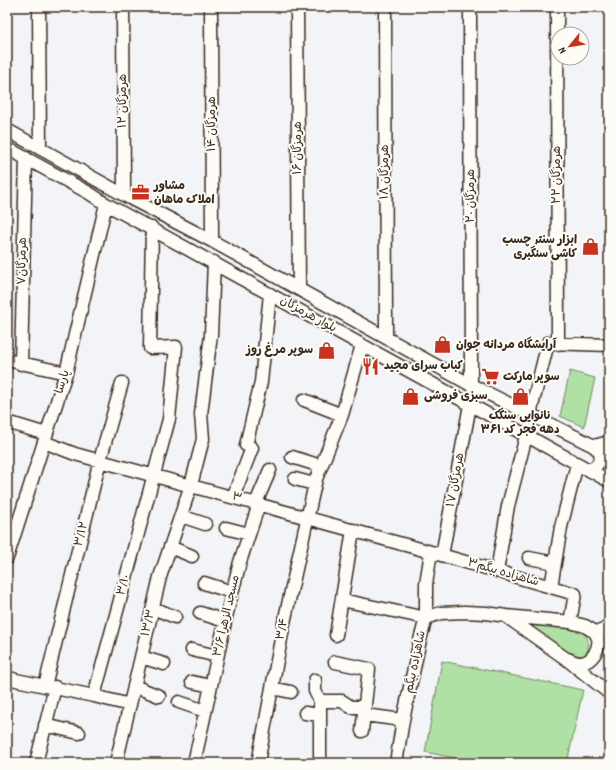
<svg xmlns="http://www.w3.org/2000/svg" width="616" height="770" font-family="Dekko,'Playpen Sans Arabic',sans-serif">
	<style>
		.green { fill: #aee1a3; stroke: #748660 }
		.lines { fill: none; stroke-linecap: round; stroke-linejoin: round }
		.minor-casing { stroke: #3b2a1e; stroke-width: 15 }
		.minor { stroke: #fdfcf7; stroke-width: 12 }
		.labels { text-anchor: middle; dominant-baseline: central; stroke-width: 4; stroke-linejoin: round; paint-order: stroke }
		.street-label { font-size: 12px; fill: #3b2a1e; stroke: #fdfcf7 }
		.poi-label { font-size: 12px; font-weight: bold; fill: #3b2a1e; stroke: #fdfcf7; text-anchor: start }
	</style>
	<rect width="100%" height="100%" fill="#f2f4f8"/>
	<filter id="ink" filterUnits="userSpaceOnUse"><feTurbulence type="fractalNoise" baseFrequency=".025" numOctaves="2"/><feDisplacementMap in="SourceGraphic" scale="8" xChannelSelector="R" yChannelSelector="G"/><feConvolveMatrix kernelMatrix="1 2 1 2 8 2 1 2 1" color-interpolation-filters="sRGB"/></filter>
	<g filter="url(#ink)">
		<path class="green" d="M570,371L595,378L584,427L560,416Z
			M520,621C535,623 569,624 581,631C591,637 592,656 578,657C576,657 574,656 572,656Z
			M442,661L583,690L567,763H479L425,752Z"/>
		<g class="lines">
			<defs>
				<path id="minor" d="M39,7L40,148
					M123,7L124,195
					M211,7L212,241
					M297,7L299,289
					M385,7L386,338
					M470,7L471,385
					M557,7L558,344
					M7,130L124,195L212,241L471,385L594,446L609,442
					M7,148L89,193L106,204L609,481
					M7,360L66,373
					M21,364L26,158
					M304,400L342,415
					M530,414L548,343L609,345
					M7,422L46,434
					M44,442L75,454L431,552L575,594L570,622
					M292,457L321,466
					M583,468C585,468 589,469 590,469C598,468 603,457 599,450C598,450 594,447 594,446
					M295,479L314,484
					M235,492L252,448L246,445L261,382L270,294
					M256,503L270,470
					M181,516L205,524
					M226,528L249,534
					M170,547L192,556
					M442,555L470,405
					M7,558L66,373L106,204
					M529,558L555,563
					M497,571L508,506L526,436
					M204,583L232,592
					M551,587L561,527L577,464
					M342,600L426,618L441,613L465,612L486,613L506,616L570,622L585,626L595,632L602,631L609,626
					M153,608L175,617
					M200,613L225,621
					M507,617L565,658L609,693
					M336,635L353,530
					M192,650L217,656
					M141,657L164,664
					M568,659C572,661 576,663 581,663C592,662 600,649 598,638C597,636 596,634 595,632
					M335,662L369,669L362,731
					M7,677L16,680L94,696L130,705
					M315,680V691L320,701
					M192,682L211,686
					M45,686L100,460L122,383
					M134,686L159,696
					M272,688L291,692
					M94,696L169,419L176,347L150,348L152,228
					M179,702L205,711
					M305,713L320,715
					M364,715L403,720
					M45,725L79,733
					M36,763L55,687
					M116,763L160,577L191,485L203,439L201,414L211,335L214,262
					M194,763L227,613L240,562L259,504
					M258,763L284,623L316,479L342,415L362,345
					M320,763V701H342L351,707H365
					M396,763L403,720L420,640L426,618V584L431,552"/>
			</defs>
			<use href="#minor" class="minor-casing"/>
			<use href="#minor" class="minor"/>
		</g>
	</g>
	<defs>
		<symbol id="office-bare" viewBox="-9 -9 18 18"><path d="M-6-3h4V-5.5h4V-3h4V5H-6ZM-1-4.5V-3h2v-1.5ZM-6 0V1H6V0Z" fill="#c8321e" stroke="#fdfcf7" stroke-width="2.5" paint-order="stroke"/></symbol>
		<symbol id="shop-bare" viewBox="-9 -9 18 18"><path d="M-5-2.5h2.3a2.7 3.5 0 0 1 5.4 0H5L5.5 6h-11ZM-1.5-2.5h3a1.5 2.3 0 0 0-3 0Z" fill="#c8321e" stroke="#fdfcf7" stroke-width="2.5" paint-order="stroke"/></symbol>
		<symbol id="restaurant-bare" viewBox="-9 -9 18 18"><path d="M-5-6h1v4h1v-4h1v4h1v-4h1v5L-1.5 .5V6h-2V.5L-5-1ZM5-6V6H3V1.5H1.5Q1.5-4 5-6Z" fill="#c8321e" stroke="#fdfcf7" stroke-width="2.5" paint-order="stroke"/></symbol>
		<symbol id="supermarket-bare" viewBox="-9 -9 18 18"><path d="M-6-5.5h2.5l.6 2H6L4.5 2H-2.5L-4.4-4H-6ZM-1.5 3.2a1.3 1.3 0 1 0 .1 0ZM3 3.2a1.3 1.3 0 1 0 .1 0Z" fill="#c8321e" stroke="#fdfcf7" stroke-width="2.5" paint-order="stroke"/></symbol>
	</defs>
	<g fill-rule="evenodd">
		<use href="#office-bare" x="128" y="180" width="25" height="25"/>
		<use href="#shop-bare" x="578" y="234" width="25" height="25"/>
		<use href="#shop-bare" x="430" y="332" width="25" height="25"/>
		<use href="#shop-bare" x="314" y="338" width="25" height="25"/>
		<use href="#restaurant-bare" x="358" y="354" width="25" height="25"/>
		<use href="#supermarket-bare" x="478" y="364" width="25" height="25"/>
		<use href="#shop-bare" x="398" y="384" width="25" height="25"/>
		<use href="#shop-bare" x="508" y="384" width="25" height="25"/>
	</g>
	<g class="labels">
		<g class="street-label">
			<text transform="translate(123 101) rotate(-90)">هرمزگان ۱۲</text>
			<text transform="translate(212 124) rotate(-90)">هرمزگان ۱۴</text>
			<text transform="translate(298 148) rotate(-90)">هرمزگان ۱۶</text>
			<text transform="translate(385 172) rotate(-90)">هرمزگان ۱۸</text>
			<text transform="translate(557 175) rotate(-90)">هرمزگان ۲۲</text>
			<text transform="translate(471 196) rotate(-90)">هرمزگان ۲۰</text>
			<text transform="translate(23 261) rotate(-89)">هرمزگان۷</text>
			<text transform="translate(308 315) rotate(29)">بلوار هرمزگان</text>
			<text transform="translate(63 382) rotate(-73)">پارسا</text>
			<text transform="translate(456 480) rotate(-80)">هرمزگان ۱۷</text>
			<text transform="translate(237 498) rotate(15)">۳</text>
			<text transform="translate(82 534) rotate(-76)">۳/۱۲</text>
			<text transform="translate(503 573) rotate(16)">۳شاهزاده بیگم</text>
			<text transform="translate(124 585) rotate(-75)">۳/۱۰</text>
			<text transform="translate(227 616) rotate(-77)">مسجد الزهرا ۳/۶</text>
			<text transform="translate(149 623) rotate(-77)">۱۳/۳</text>
			<text transform="translate(283 629) rotate(-79)">۳/۴</text>
			<text transform="translate(416 662) rotate(-78)">شاهزاده بیگم</text>
		</g>
		<g class="poi-label">
			<text x="154" y="186">مشاور<tspan x="154" dy="14">املاک ماهان</tspan></text>
			<text x="577" y="240" text-anchor="end">ابزار سنتر چسب<tspan x="577" dy="14">کاشی سنگبری</tspan></text>
			<text x="456" y="345">آرایشگاه مردانه جوان</text>
			<text x="313" y="350" text-anchor="end">سوپر مرغ روز</text>
			<text x="384" y="366">کباب سرای مجید</text>
			<text x="503" y="377">سوپر مارکت</text>
			<text x="424" y="396">سبزی فروشی</text>
			<text x="520" y="416" text-anchor="middle">نانوایی سنگک<tspan x="520" dy="14">دهه فجر کد ۳۶۱</tspan></text>
		</g>
	</g>
	<rect width="616" height="770" fill="none" stroke="#fdfcf7" stroke-width="24"/>
	<rect x="12" y="12" width="592" height="746" fill="none" stroke="#3b2a1e" stroke-width="1.5" filter="url(#ink)"/>
	<g transform="translate(570 46) rotate(240)"><circle r="19" fill="#fdfcf7" stroke="#afa8a0"/>
	<path d="M0-3L7 15L0 10L-7 15Z" fill="#c8321e"/>
	<text y="-6" font-size="11" font-weight="bold" text-anchor="middle" fill="#3b2a1e">N</text>
	</g>
</svg>
